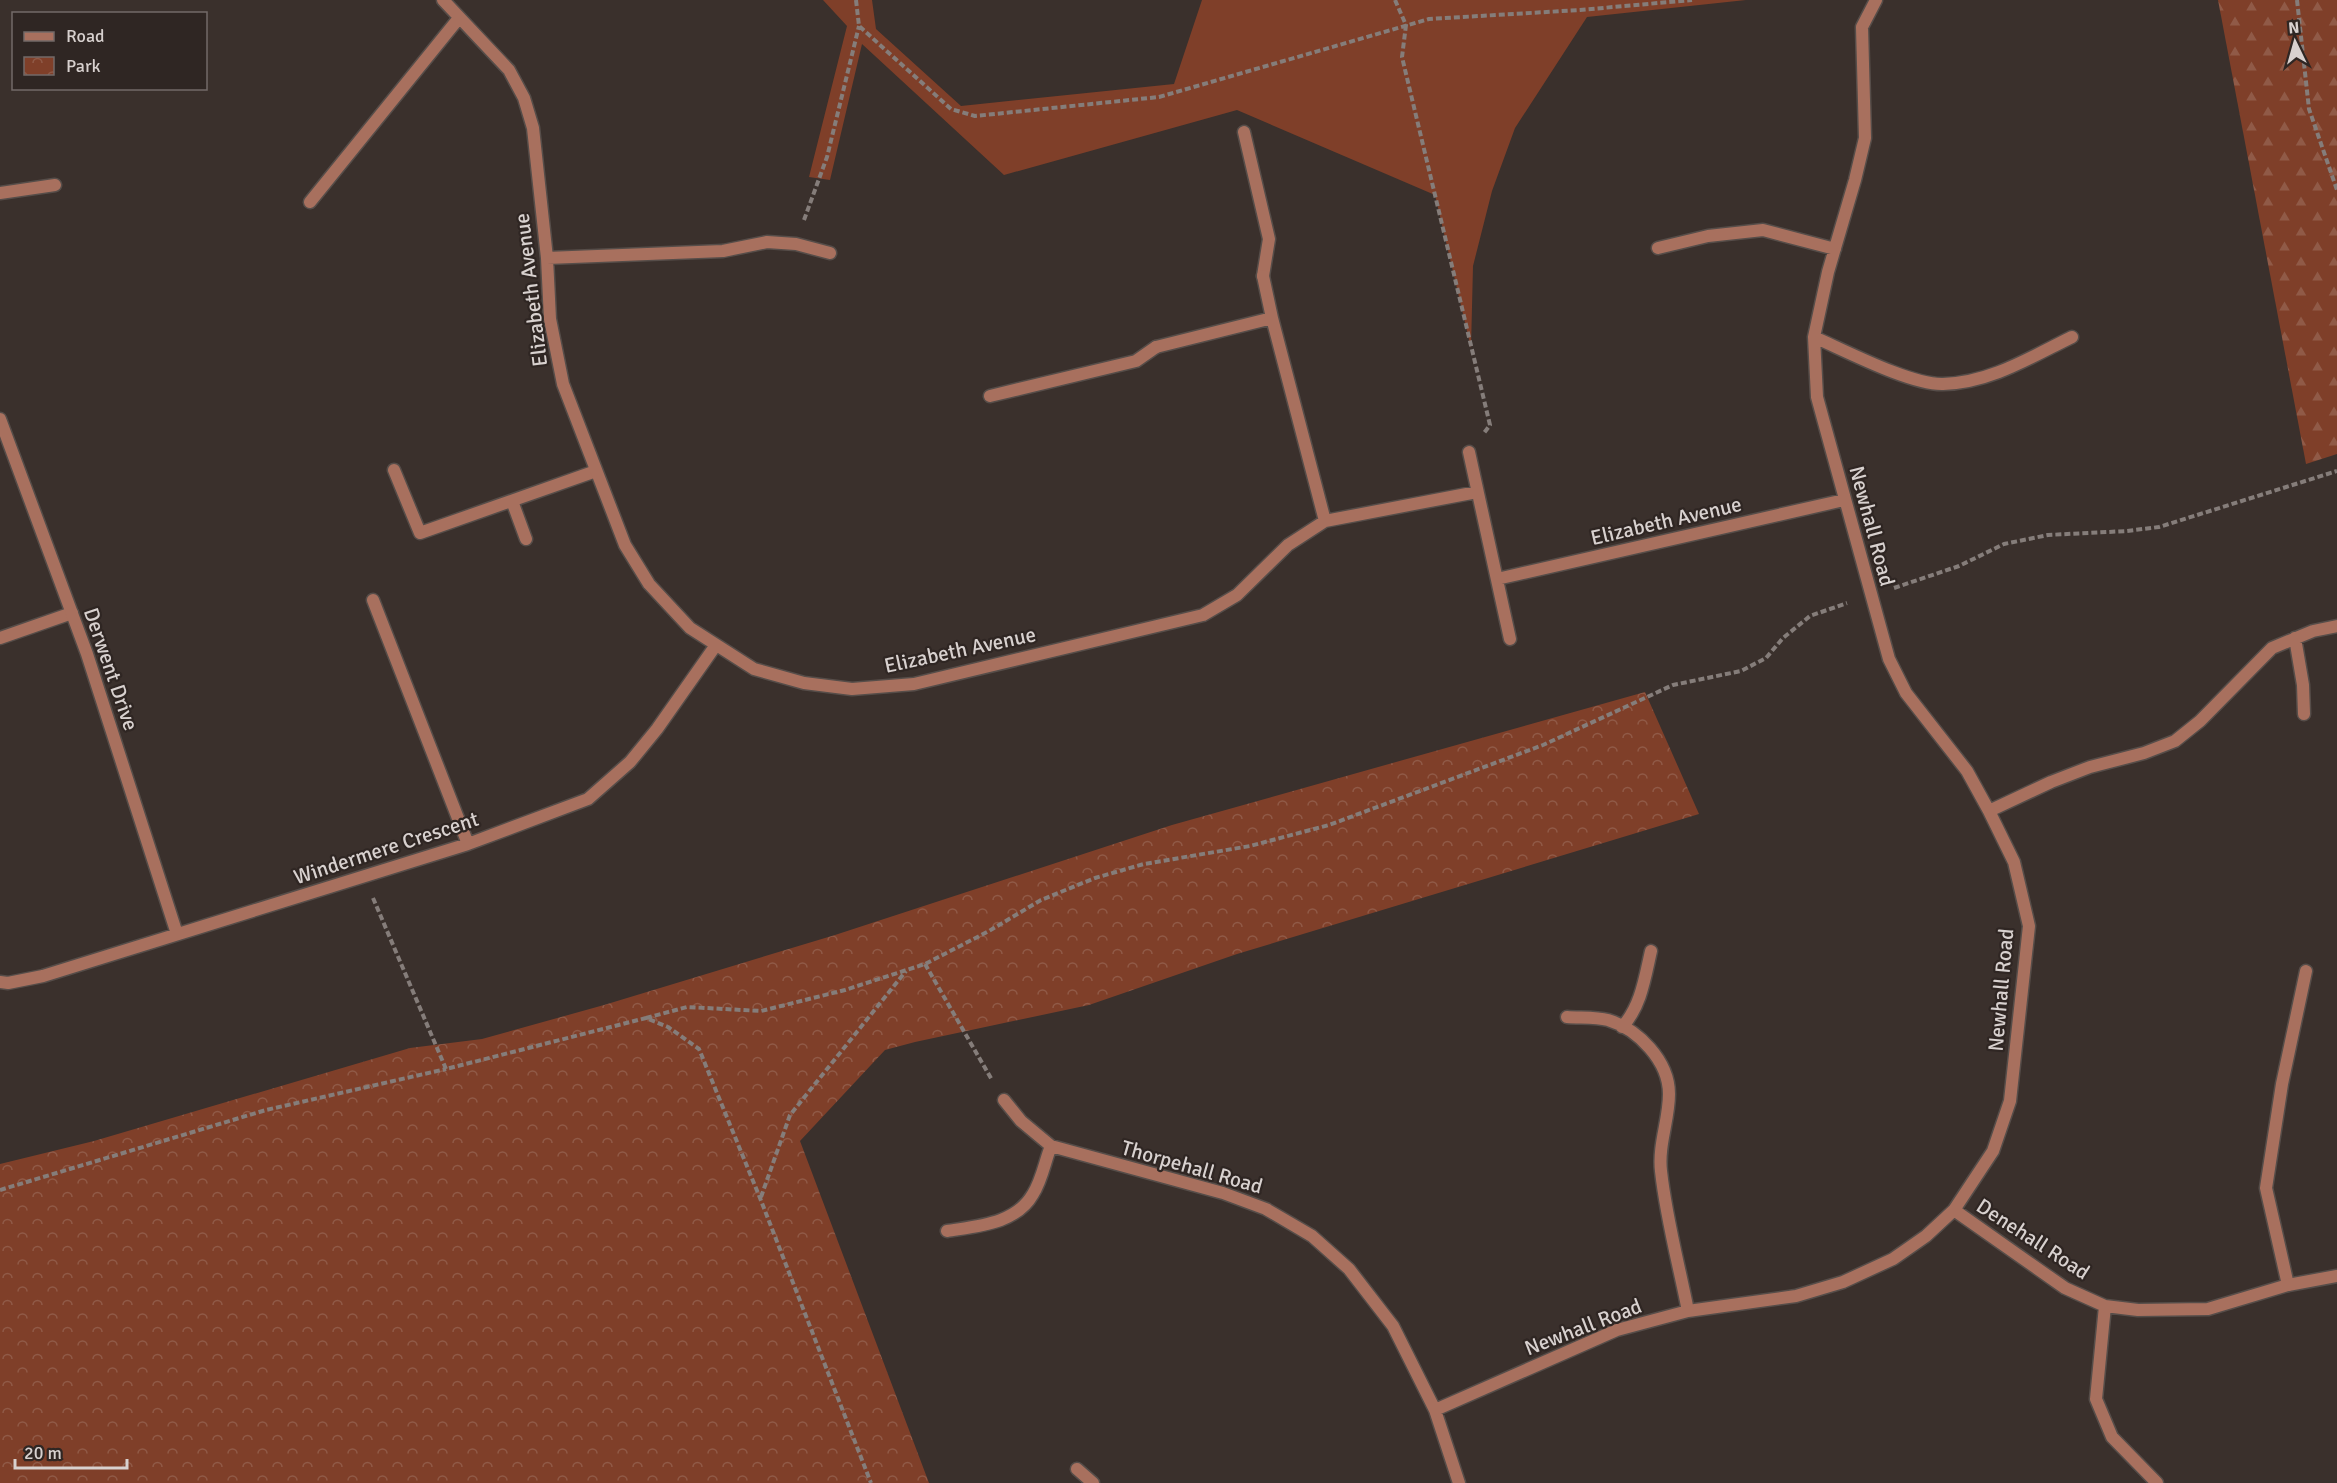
<svg xmlns="http://www.w3.org/2000/svg" width="2337" height="1483" font-family="Signika,sans-serif">
	<style>
		.green { fill: #7f3f29 }
		.forest { fill: url(#forest-firs) }
		.park { fill: url(#park-crowns) }
		.lines { fill: none; stroke-linecap: round; stroke-linejoin: round }
		.service-casing { stroke: #564d49; stroke-width: 15 }
		.minor-casing { stroke: #564d49; stroke-width: 15 }
		.path { stroke: #857d7a; stroke-width: 4; stroke-dasharray: 6 3; stroke-linecap: butt }
		.service { stroke: #a8705e; stroke-width: 12 }
		.minor { stroke: #a8705e; stroke-width: 12 }
		.labels { text-anchor: middle; dominant-baseline: central; stroke-width: 4.5; stroke-linejoin: round; paint-order: stroke }
		.street-label { font-size: 21px; fill: #d8d1cf; stroke: #2f2623 }
	</style>
	<defs>
		<pattern id="forest-firs" width="22" height="20" patternUnits="userSpaceOnUse" patternTransform="scale(1.5)"><rect width="22" height="20" fill="#7f3f29"/><path d="M5 1l3.5 6h-7zM16 11l3.5 6h-7z" fill="#905a47"/></pattern>
		<pattern id="park-crowns" width="20" height="18" patternUnits="userSpaceOnUse" patternTransform="scale(1.5)"><rect width="20" height="18" fill="#7f3f29"/><path d="M2 6a3 3 0 1 1 6 0M12 15a3 3 0 1 1 6 0" fill="none" stroke="#905a47"/></pattern>
	</defs>
	<rect width="100%" height="100%" fill="#3a302c"/>
	<path class="green" d="M823,0H872L876,29L961,106L1174,84L1202,0H1746L1587,17L1515,128L1492,191L1473,266L1471,348L1435,195L1237,110L1004,175L862,44L830,180L809,177L847,26Z"/>
	<path class="forest" d="M2218,0H2337V454L2306,464Z"/>
	<path class="park" d="M1645,692L1699,814L1237,954L1089,1005L915,1042L885,1050L800,1141L929,1483H0V1164L94,1141L410,1048L482,1039L604,1005L835,935L1172,825Z"/>
	<g class="lines">
		<defs>
			<path id="service" d="M1244,132L1269,239L1263,276
				M990,396L1136,361L1156,347
				M394,470L420,533L596,471
				M512,501L526,539
				M0,638L72,613
				M2288,1285L2266,1188L2282,1084L2306,971"/>
			<path id="minor" d="M443,0L509,70L524,98L533,128L547,258L550,319L563,384L625,545L649,584L690,628L754,669L804,683L852,689L914,684L1203,615L1237,595L1288,545L1325,521L1477,492
				M0,193L55,185
				M310,202L459,18
				M1658,248L1708,236L1763,230L1835,249
				M547,258L723,251L767,242L796,244L830,253
				M1263,276L1272,318L1325,521
				M1814,337C1846,351 1911,385 1943,384C1990,383 2031,357 2072,337
				M1156,347L1272,318
				M0,419L87,654L177,934
				M1469,452L1510,639
				M1497,579L1844,500
				M373,600L468,844
				M2295,638L2303,685L2304,714
				M1989,811L2051,782L2090,767L2144,753L2175,741L2200,721L2272,648L2313,631L2337,626
				M0,982L8,983L43,976L468,844L588,799L630,762L657,729L716,645
				M1567,1017C1580,1018 1596,1017 1608,1020C1638,1029 1669,1061 1669,1094C1669,1120 1658,1145 1661,1171C1666,1218 1679,1265 1688,1311
				M1622,1027C1641,1007 1645,977 1651,951
				M1004,1100L1021,1121L1051,1146L1223,1193L1266,1209L1312,1236L1349,1269L1393,1326L1435,1410L1459,1483
				M1954,1210L2065,1288L2105,1306L2138,1310L2208,1309L2288,1285L2337,1276
				M947,1231C978,1226 1016,1224 1033,1194C1042,1180 1045,1161 1051,1146
				M2105,1306L2096,1399L2112,1437L2157,1483
				M1435,1410L1617,1330L1688,1311L1796,1296L1843,1282L1893,1259L1926,1236L1954,1210L1993,1151L2010,1101L2029,926L2014,862L1989,811L1967,771L1906,693L1889,659L1817,397L1814,337L1828,272L1855,180L1865,138L1862,27L1876,0
				M1077,1469L1093,1483"/>
		</defs>
		<use href="#service" class="service-casing"/>
		<use href="#minor" class="minor-casing"/>
		<path class="path" d="M856,0L859,26L951,109L975,116L1159,97L1429,19L1580,10L1692,0
			M1395,0L1406,25L1402,57L1490,425L1484,433
			M2297,0L2309,109L2337,190
			M804,220L827,157L859,26
			M1894,588L1959,566L2004,544L2048,535L2127,531L2159,527L2337,471
			M373,898L446,1069L646,1018L668,1027L699,1049L760,1198L871,1483
			M925,964L992,1080
			M646,1018L687,1007L761,1011L845,990L925,964L989,931L1041,900L1095,878L1144,864L1250,846L1329,825L1543,745L1673,685L1741,671L1766,658L1783,638L1810,616L1847,603
			M0,1190L266,1110L446,1069
			M761,1197L790,1115L906,971"/>
		<use href="#service" class="service"/>
		<use href="#minor" class="minor"/>
	</g>
	<g class="labels">
		<g class="street-label">
			<text transform="translate(531 290) rotate(-97)">Elizabeth Avenue</text>
			<text transform="translate(1666 521) rotate(-13)">Elizabeth Avenue</text>
			<text transform="translate(1872 526) rotate(75)">Newhall Road</text>
			<text transform="translate(960 650) rotate(-12)">Elizabeth Avenue</text>
			<text transform="translate(111 669) rotate(71)">Derwent Drive</text>
			<text transform="translate(386 848) rotate(-18)">Windermere Crescent</text>
			<text transform="translate(2001 990) rotate(-85)">Newhall Road</text>
			<text transform="translate(1192 1167) rotate(16)">Thorpehall Road</text>
			<text transform="translate(2033 1239) rotate(33)">Denehall Road</text>
			<text transform="translate(1583 1327) rotate(-21)">Newhall Road</text>
		</g>
	</g>
	<rect x="12" y="12" width="195" height="78" fill="#2f2623" stroke="#736a68" stroke-width="1.5"/>
	<rect x="24" y="32" width="30" height="9" fill="#a8705e" stroke="#736a68" stroke-width="1.5"/>
	<text x="66" y="42" font-size="18" fill="#d8d1cf">Road</text>
	<rect x="24" y="57" width="30" height="18" fill="url(#park-crowns)" stroke="#736a68" stroke-width="1.5"/>
	<text x="66" y="72" font-size="18" fill="#d8d1cf">Park</text>
	<g transform="translate(2295 42) rotate(355)" stroke="#2f2623" stroke-width="4.5" paint-order="stroke">
	<path d="M0-4.5L10 22L0 15L-10 22Z" fill="#d8d1cf"/>
	<text y="-9" font-size="16" font-weight="bold" text-anchor="middle" fill="#d8d1cf">N</text>
	</g>
	<path d="M15 1459v9h112v-9" fill="none" stroke="#d8d1cf" stroke-width="3"/>
	<text x="24" y="1459" font-size="18" fill="#d8d1cf" stroke="#2f2623" stroke-width="4.5" paint-order="stroke">20 m</text>
</svg>
